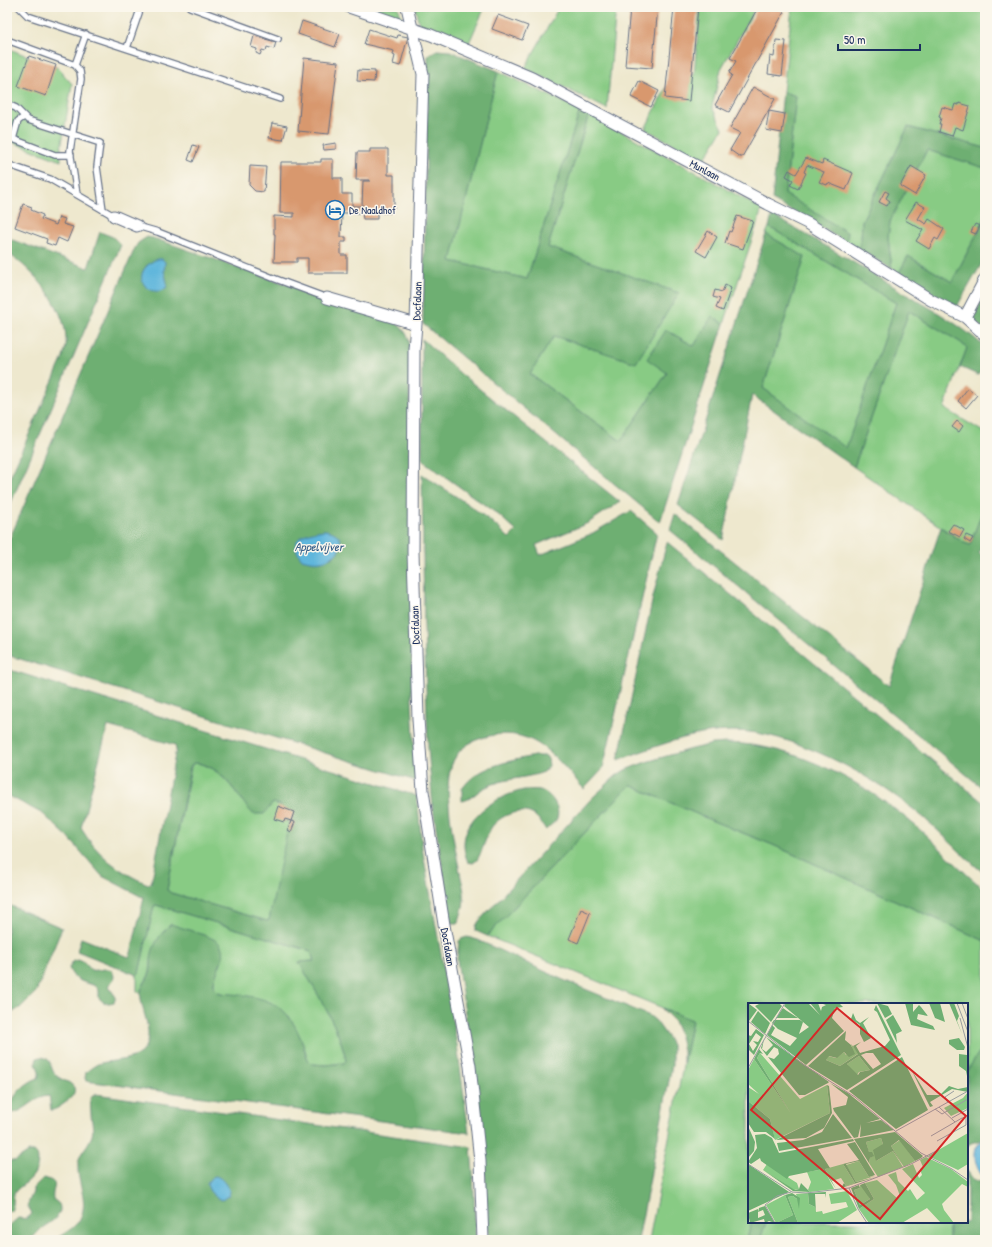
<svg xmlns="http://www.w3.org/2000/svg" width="992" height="1247" font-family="'Patrick Hand',sans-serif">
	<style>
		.green { fill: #88cb84; stroke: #527d71 }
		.forest { fill: #6eaf72; stroke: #446f68; fill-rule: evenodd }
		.water { fill: #5fb6dc; stroke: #3d729d }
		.building { fill: #d8986e }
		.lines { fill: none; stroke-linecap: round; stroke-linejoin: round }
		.service-casing { stroke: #657085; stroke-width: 8 }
		.minor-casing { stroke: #657085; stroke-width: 13 }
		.service { stroke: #fff; stroke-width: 5.5 }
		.minor { stroke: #fff; stroke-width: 11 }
		.labels { text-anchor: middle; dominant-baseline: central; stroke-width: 3; stroke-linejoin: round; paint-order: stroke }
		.street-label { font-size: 11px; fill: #1b2f5e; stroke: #fbf7ec }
		.poi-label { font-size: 11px; fill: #1b2f5e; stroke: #fbf7ec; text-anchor: start }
		.water-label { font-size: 12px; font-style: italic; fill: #2f5884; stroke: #fbf7ec }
		.inset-road { fill: none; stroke: #9a9ea1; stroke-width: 1 }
		.view { fill: #d62828; fill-opacity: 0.15; stroke: #d62828; stroke-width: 2 }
		.inset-edge { fill: none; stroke: #1b2f5e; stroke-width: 2 }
	</style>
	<rect width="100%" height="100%" fill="#fbf7ec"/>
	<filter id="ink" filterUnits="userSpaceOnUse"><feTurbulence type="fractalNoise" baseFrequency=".025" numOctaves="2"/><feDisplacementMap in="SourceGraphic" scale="8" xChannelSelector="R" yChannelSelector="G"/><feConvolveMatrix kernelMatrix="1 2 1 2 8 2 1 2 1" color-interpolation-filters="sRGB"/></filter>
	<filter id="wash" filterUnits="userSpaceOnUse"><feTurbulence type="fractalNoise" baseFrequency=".012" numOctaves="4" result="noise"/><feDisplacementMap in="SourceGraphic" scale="16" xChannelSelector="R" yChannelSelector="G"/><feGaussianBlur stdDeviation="0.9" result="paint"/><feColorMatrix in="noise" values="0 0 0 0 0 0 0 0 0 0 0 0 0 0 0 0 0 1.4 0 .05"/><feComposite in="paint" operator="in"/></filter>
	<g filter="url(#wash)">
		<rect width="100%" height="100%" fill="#eee8ce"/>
		<path class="green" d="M357,7H398L403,22Z
			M415,7H485L468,45L420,28Z
			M559,7H616L607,109L525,68Z
			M700,7H756L721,69L712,107L723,129L704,160L645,129L670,80L694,75Z
			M792,7H985V148L908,127L862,221L861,240L858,249L846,242L785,194L796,96L783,92Z
			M7,48L58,68L72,84L61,149V161L7,140Z
			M498,71L580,110L527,279L451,261Z
			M589,114L714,182L762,209L724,324L712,316L694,346L666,330L667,373L621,441L530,374L554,336L636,362L678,293L548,247Z
			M927,150L985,168V218L952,282L908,256L899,273L892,269L888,237L890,221Z
			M769,227L896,303L846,449L763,388L805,257L766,234Z
			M909,311L960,342L967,348L944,408L985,433V504L970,545L964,543L854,467Z
			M193,763C218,763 235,792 249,809L270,807L273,803L298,809L269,920L267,921L171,893L167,890L191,767Z
			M630,785L713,821L773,845L985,941V1043L967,1071V1004H749V1222H752L746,1240H649L692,1020L487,936Z
			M156,905L311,951L314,961L299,962C314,988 342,1032 346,1061L344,1063L326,1065L312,1064L308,1060L303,1043L289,1016L216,991C210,982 219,970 222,959L151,961L150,973L141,989V992H137V975L139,973L154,906Z
			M766,1222H949V1240H760Z"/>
		<path class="forest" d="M437,50L450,51L498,71L451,261L527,279L580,110L589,114L548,247L679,293L636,363L554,336L530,374L621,441L667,373L647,359L666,330L694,346L712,316L724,324L660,522L423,324L428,55Z
			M783,92L796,96L785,194L848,233L846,242L772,200Z
			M908,127L985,148V168L927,150L890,221L888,237L892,269L858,249L861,240L862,221Z
			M772,215C816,240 859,265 901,291C930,308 960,324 985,347V366L978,375L960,367L967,348L960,342L909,311L854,467L752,395L723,540L678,505L766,234L805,257L763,388L846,448L896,303L769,227Z
			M985,218V258L956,308L899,273L908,256L952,282Z
			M100,232L113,237L121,245L7,512V484L62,360C64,353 67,346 66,339C65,306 33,269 7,253V238L88,268Z
			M147,237L153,238L394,321C401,327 407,332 409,341L412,700L416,781L7,655V545L135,248L138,243ZM147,265H165L164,271L167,283L142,273ZM325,530L334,557L317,562L307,534Z
			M985,294V330L972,320Z
			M422,339L461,374L620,502L588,523L536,545L540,555L591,534L631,511L657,533L604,764L602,770L584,789C557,759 535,726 489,736C445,746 446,778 450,815C452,834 456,853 460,872C461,880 465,891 464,899C464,907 460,915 459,923H451L433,808L428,748L424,625L422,474C451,494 484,512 509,538L516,531L500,516L422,460Z
			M985,504V538L979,553L985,558V790L670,530L675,514L889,686L941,527L964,543L970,545Z
			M667,542L985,804V874C960,854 939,829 913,809C869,774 789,730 732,731C693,731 655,747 618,760L653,597Z
			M7,669L417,796L422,847L457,1045L469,1133L86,1081L85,1078L86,1072C90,1069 96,1064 101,1063C113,1060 137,1061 144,1049C154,1033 143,1015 141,999C139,988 146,983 150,973C151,969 151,963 151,958C153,944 160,934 171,924C181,928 213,936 219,943C233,959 201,985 220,993C243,995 274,996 289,1017C294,1023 298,1032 301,1039C305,1048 305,1058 312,1064L326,1065L344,1063L346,1061C342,1032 314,988 299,962L314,961L311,951L156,905L154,906L139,973L137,975L77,951L81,938L129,957L131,953L144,897L140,896L102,876L68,837L43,814L7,795ZM108,726L175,745L176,749L153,874L151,883L148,884C120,873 96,854 81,828ZM193,763C221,762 237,797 253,814H264L273,803L281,805L278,819L289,822L269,920L267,921L171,893L167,890L190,767Z
			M726,743C796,744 866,783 918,828C941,848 961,871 985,890V941L773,845L713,821L630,785L487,936L476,931V926L479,921L591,799L617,775L625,770L646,762L691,749L713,744Z
			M534,756H546L548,759L549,766L544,772C525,779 504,778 486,787C477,791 471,800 462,801V789C477,766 510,761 534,756Z
			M524,790C529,790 535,789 540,790C550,793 561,807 557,818C556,822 549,826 546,830C542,824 538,817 532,814C518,807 498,817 491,828C485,838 483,851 477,860L473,863L468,862C451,824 492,797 524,790Z
			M9,905L62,928L36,992L21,1007L7,1016V907Z
			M467,937L478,940L561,979L650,1016L656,1021L668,1038L672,1045V1065L638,1240H489L482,1123L457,960L459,941L461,939Z
			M78,960L84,962L91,970C101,972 114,962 114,979L108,986L116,997L114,1002C107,1004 103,1003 99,998V991L96,986C84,982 73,981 69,968L73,961Z
			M661,1008L692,1020L683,1064V1051L680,1036L674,1021Z
			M985,1043V1139L971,1143L967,1146V1071Z
			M41,1057C53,1058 49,1067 55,1074C60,1080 66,1080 71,1084C83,1093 61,1106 54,1110H51C50,1107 50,1098 49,1096C35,1096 26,1111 13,1113L9,1110C12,1096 24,1083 38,1078C41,1071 37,1069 36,1062L37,1058Z
			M96,1094L471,1147L473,1173L476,1240H53C62,1235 75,1228 80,1219C89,1201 78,1186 78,1168C78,1152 86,1150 91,1138C95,1130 91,1121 91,1113C90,1108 91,1103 90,1098Z
			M29,1152H33L37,1154C40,1164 36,1175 27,1182C23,1185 18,1188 15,1192C12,1198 15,1203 11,1211L7,1212V1160L15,1161Z
			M967,1171L973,1179L985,1184V1240H949V1222H967Z
			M44,1178C62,1183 51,1187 53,1199L59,1204C64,1216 50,1222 42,1228C39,1230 37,1234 33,1237C27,1242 11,1242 8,1232C8,1230 9,1228 9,1226L18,1218C24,1219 29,1219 32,1213L27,1206L33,1192V1188L41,1180Z
			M752,1222H766L760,1240H746Z"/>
		<path class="water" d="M157,259H162L165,262L164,271L167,283L166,288C151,300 125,275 157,259Z
			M325,530C356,534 338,571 302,559C285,538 307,532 325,530Z
			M982,1141H985V1178C975,1170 970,1149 982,1141Z
			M215,1176C222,1177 226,1185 230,1191L229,1195L222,1200C215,1197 208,1192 207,1183L211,1178Z"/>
		<g id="blocks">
			<path class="building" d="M630,7H658L652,68L625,66Z
				M674,7H698L689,101L665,98Z
				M752,7H774L784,12L729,112L715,105L732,75L729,73L736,61L730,58L756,11L751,8Z
				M498,15L528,26L522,40L492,29Z
				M302,21L340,34L335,47L298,34Z
				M369,29L397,38L398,35L408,37L400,66L393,64L395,56L393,55L394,51L364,44Z
				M254,36L276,42L274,49L267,47L266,51L262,50L260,55L256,53L257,49L251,47Z
				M776,40L786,41L782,76L768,74L770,56L774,57Z
				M29,56L56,65L46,96L18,86Z
				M304,58L338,62L329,134L298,131Z
				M358,70L375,71L374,82L357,81Z
				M639,81L659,91L651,107L631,97Z
				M753,87L775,99L742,157H740L730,150L740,133L730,128Z
				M959,103L970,106L963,130L955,127L952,136L939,132L941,124H939L941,118L939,117L942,107L953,110L955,104L959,105Z
				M769,111L785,114L782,133L766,130Z
				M272,123L287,126L283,140L269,138Z
				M336,143V149L324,150L323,145Z
				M193,145L199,147L193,162L188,160Z
				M370,149H388V175H394V208H391V213H377V219H363L362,213H342L341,237H346V242H341V255H347V273H308V258H297V262H274L275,234H274V216L294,217V213H280L281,162H321V159H333V178H342V194H352V206H362L363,181H370V180H356L357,152H370Z
				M806,158L822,164L823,160L853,173L846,190L828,183L827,185L819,182L824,172L807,165L804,172L806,173L798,189L790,185L793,180L786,176L789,170L796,174Z
				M250,166L266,167L264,192L255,191L249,185Z
				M911,166L926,175L915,195L900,186Z
				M885,191L889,193L886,198L890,201L887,206L879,202Z
				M916,202L925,207L918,219L926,224L929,219L944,229L938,240L935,238L929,249L916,241L923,230L905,220Z
				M23,204L32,207L31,210L43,215L41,219L56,225L59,217L65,219L63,224L73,227L67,242L58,238L55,246L46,243L47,239L15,227Z
				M737,216L753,221L743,249L725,243L729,231L731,232Z
				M975,224L980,226L976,234L971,232Z
				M708,231L717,237L706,257L696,251Z
				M725,285L731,288L723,311L716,308L720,299L713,297L715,290L722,292Z
				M968,388L977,395L966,408L958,401Z
				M957,421L963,426L959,432L952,427Z
				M953,524L964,530L960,537L948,531Z
				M966,535L973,538L970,543L964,539Z
				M278,806L294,812L291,821L295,822L291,832L288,830L291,821L285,819L284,822L274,819Z
				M581,909L590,913L578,943L569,939Z"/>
		</g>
	</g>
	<g filter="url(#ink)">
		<use href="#blocks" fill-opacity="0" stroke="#657085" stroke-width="1"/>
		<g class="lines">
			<defs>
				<path id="service" d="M19,7L28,16L280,99
					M190,7L278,39
					M7,40L75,65L80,71L81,79L70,151L77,194
					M127,48L141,7
					M75,65L86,34
					M7,104L16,108L28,120L100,143L97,167L103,210
					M24,117L18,121L13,139L55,155H71
					M7,163L9,165L50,179L114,216
					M137,226L158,232L273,278L327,298"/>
				<path id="minor" d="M349,7L431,35L532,78L768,204L809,224L931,300L965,317L985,335
					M407,7L423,74L416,324L414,349L413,552L418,719L423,791L445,931L470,1066L480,1161L483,1240
					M114,216L137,226
					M327,298L416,324
					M965,317L985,279"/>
			</defs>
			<use href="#service" class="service-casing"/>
			<use href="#minor" class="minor-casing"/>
			<use href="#service" class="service"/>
			<use href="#minor" class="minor"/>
		</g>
	</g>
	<defs>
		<symbol id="hotel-ring" viewBox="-11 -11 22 22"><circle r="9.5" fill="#fbf7ec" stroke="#1f6fb2" stroke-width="1.5"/><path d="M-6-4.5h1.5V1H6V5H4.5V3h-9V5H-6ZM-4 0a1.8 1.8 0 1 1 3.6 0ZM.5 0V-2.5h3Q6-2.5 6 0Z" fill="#1f6fb2"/></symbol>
	</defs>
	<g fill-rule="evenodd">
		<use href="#hotel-ring" x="324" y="199" width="22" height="22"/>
	</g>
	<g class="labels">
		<g class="street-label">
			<text transform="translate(705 170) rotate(28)">Munlaan</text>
			<text transform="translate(417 301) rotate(-88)">Docfalaan</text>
			<text transform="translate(415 625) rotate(-92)">Docfalaan</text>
			<text transform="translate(448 947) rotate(80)">Docfalaan</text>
		</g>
		<g class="poi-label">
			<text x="349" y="210">De Naaldhof</text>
		</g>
		<g class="water-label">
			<text x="319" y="546">Appelvijver</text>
		</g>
	</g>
	<g transform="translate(748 1003)">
		<rect width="220" height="220" fill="#eee8ce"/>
		<path d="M103,41L111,50L92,63L78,57L80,53L88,55L96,49L98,52L104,44ZM12,50L52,96L79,82L82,110L27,137L22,116L0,98V84L11,91L0,81V67L6,56L42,109L9,55ZM111,53L122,67L111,69L108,74L99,61ZM220,89V105L203,113L196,105L215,95ZM220,130V161L210,167L180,153ZM133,135L135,141L128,158L145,148L155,164L130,174L121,160L122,155L125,153L121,150L118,139ZM152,137L167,158L156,164L143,143ZM178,154L203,166L220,179V184L214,181L194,201L196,207L206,220H193L179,205L154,220H121L111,206L126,196L117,180L129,177L149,195L152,193L148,182L140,172L148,169L150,178L160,188L162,186L169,197L177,190L154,166L165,161L171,175L174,172L172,166L175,164L172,157ZM111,158L121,174L127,173L108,179L98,162ZM19,161L49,180L51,186L46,187L15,167ZM95,161L107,180L98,183L93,175L84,178L77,166ZM76,166L86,186L62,189L60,187L63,179L59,169ZM112,182L117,186L122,196L112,202L106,187L112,185ZM99,188L109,207L89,220H50L40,194L45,193L50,197L48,191L60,190L61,201L67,204L68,209L74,208L75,211L100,204L98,199L83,201L81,191ZM37,192L45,212L28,220L18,202Z" fill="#88cb84"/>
		<path d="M0,0L9,7L1,18L0,17ZM13,0H31L34,3L23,19L7,3ZM38,0H60L72,12L62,0H70L73,8L74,4L78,2L72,0H91L95,4L87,5L84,15L96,28L58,62L19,32L24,22L27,25L23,32L42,43L49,35L30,26L24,20L26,17H52L55,19L51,31L61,24L36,3ZM129,0L140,3L144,11L137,15ZM157,0H165V9L171,2L173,4L180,13L170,11L169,16L185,23L187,27L163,22ZM181,0H192L197,19L187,15ZM201,0H206L211,13L209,18L214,31ZM128,2L153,52L99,87L60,63L98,28L97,37L103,42L107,51L101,54L96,49L89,55L81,53L78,57L92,63L110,51L105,43L113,39L108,43L112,50L137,43L142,37L129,9L126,7ZM118,50H125L133,61L125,66L113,52ZM111,53L122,67L112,69L110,72L99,61ZM35,5L39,8L50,15H28ZM10,8L22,20L17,31L3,19ZM105,10L108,17L112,20L121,14L115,20L123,35L116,39L112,31V22L103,16ZM145,12L154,28L148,31L149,40L138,17ZM8,26L16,32L6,52L0,46V32L3,33ZM8,30L13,34L10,39L5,38L9,42L5,48L1,41ZM18,34L81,79L80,80L57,92H51L20,54L26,56L31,51L30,46L26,44L19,53L13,45L16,36L14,46L18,49L25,42ZM211,35L217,44L216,47H209L201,41V37ZM11,46L15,51L12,50L9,55L42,109L6,56ZM211,51L219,52L220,55V78L218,68L211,63ZM154,54L180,107L148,126L101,88ZM163,66L179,92H192L201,83L210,86L220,84V89L204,86L182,99L185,103L182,104ZM82,80L100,90L132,116L118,120L133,117L146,127L112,134L113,121L110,134L106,135L86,108L85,105L98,102L100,94ZM79,82L81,83L84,110L76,125L58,135L28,137L82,110ZM0,98L22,116L27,136L18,129H6L0,120ZM85,111L104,135L31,148L29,140L55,137L74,129ZM0,123L7,139L6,148L0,155ZM147,129L175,153L173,155L167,158L151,137L143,143L156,164L145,148L128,158L125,147L135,141L133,135L118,139L121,149H124L126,153L122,155L121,160L106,136ZM17,131L24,135L31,150L105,136L106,138L70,146L82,165L77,166L88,186L75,166L41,173L39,176L13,158L12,155L3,161L0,159L9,145L7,132ZM107,139L127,172L121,174L111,158L98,161L108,179L128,174L93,185L96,180L98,183L107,180L95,161L111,157L99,141ZM0,161L41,189L0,208ZM15,167L47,187L51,186L53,180L62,189L45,188ZM117,180L126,196L111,206L103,185L111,182L112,185L106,187L112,202L122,196L112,182ZM78,189L77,195V191H67L68,210L67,204L61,201L60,190ZM44,190L52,195L51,206L49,196L45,193L40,194L50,220H28L45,212L37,192ZM17,203L27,220L21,218L17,220L16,216L2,220L0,210L10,206V215L17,212L15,207L10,209L11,205Z" fill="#6eaf72" fill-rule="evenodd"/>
		<path class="inset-road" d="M209,0L220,29M214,0L220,16M212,15L220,45M0,18L56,62L107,94L173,150L204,166L220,177M0,65L37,0M200,100L197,94L206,88M191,104L207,119M187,106L194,111L220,96M204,115L220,106M148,128L220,88M183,133L214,115H220M189,138L218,122V116M0,161L44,189L58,190L101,185L163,161L190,147M101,185L110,206L119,220M27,220L17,202L29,193L43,189"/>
		<path class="view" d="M89,5L218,113L132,216L3,107Z"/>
		<rect width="220" height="220" class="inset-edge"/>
	</g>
	<rect width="992" height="1247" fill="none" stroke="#fbf7ec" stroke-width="24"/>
	<path d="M838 44v6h82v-6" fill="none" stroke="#1b2f5e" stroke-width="2"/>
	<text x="844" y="44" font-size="12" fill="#1b2f5e" stroke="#fbf7ec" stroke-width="3" paint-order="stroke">50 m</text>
</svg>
